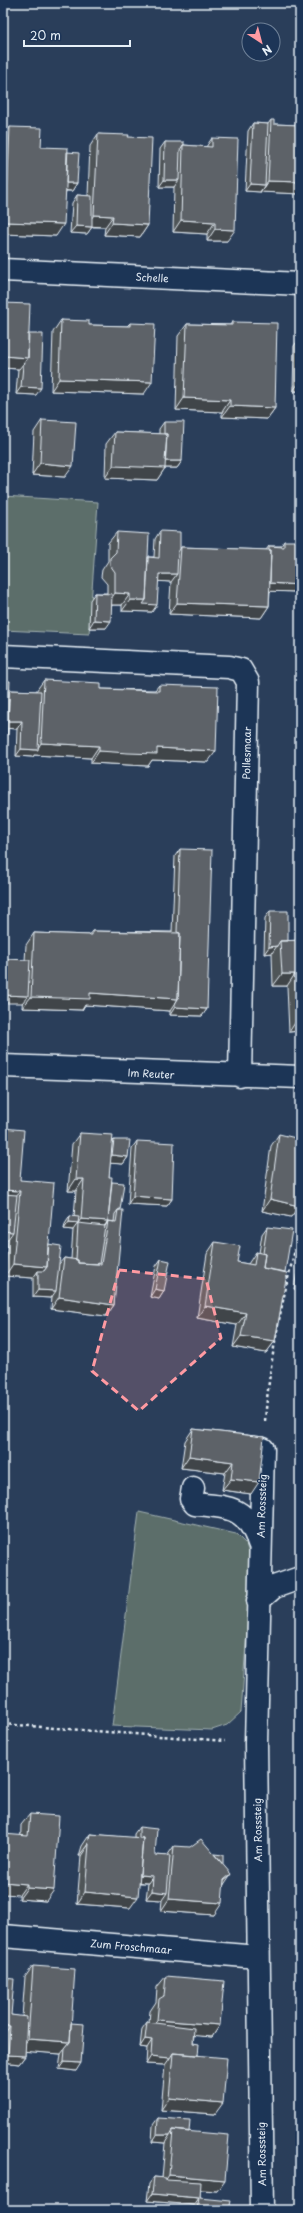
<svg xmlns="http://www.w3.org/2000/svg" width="303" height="2213" font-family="'Playpen Sans',sans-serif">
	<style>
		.green { fill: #5b6e6a; stroke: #a2b0b1 }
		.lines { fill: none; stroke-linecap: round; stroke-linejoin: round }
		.minor-casing { stroke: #e8f1f8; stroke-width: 25 }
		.path { stroke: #e8f1f8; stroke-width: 2.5; stroke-dasharray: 3 3; stroke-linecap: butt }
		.minor { stroke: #1d3557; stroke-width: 22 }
		.wall { fill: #505459; stroke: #e8f1f8 }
		.shaded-wall { fill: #414549; stroke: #e8f1f8 }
		.building { fill: #5d6268; stroke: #e8f1f8 }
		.marked { fill: #ff9aa2; fill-opacity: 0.2; stroke: #ff9aa2; stroke-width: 3; stroke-dasharray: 8 5; stroke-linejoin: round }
		.labels { text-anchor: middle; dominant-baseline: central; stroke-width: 3; stroke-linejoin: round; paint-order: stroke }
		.street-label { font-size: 10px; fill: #e8f1f8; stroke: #1d3557 }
	</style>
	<rect width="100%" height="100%" fill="#2a3e5a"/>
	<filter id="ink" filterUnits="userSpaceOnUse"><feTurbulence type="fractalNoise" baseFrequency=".025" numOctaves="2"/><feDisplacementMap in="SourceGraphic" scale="8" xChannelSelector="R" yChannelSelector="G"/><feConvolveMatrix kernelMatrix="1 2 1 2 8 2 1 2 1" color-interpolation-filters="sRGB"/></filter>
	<g filter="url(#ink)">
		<path class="green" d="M3,496L98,502L89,634L3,630Z
			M139,1512L236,1534L246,1544L252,1563L241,1712L227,1725L212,1730L112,1726Z"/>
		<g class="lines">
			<defs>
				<path id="minor" d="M3,270L300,284
					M3,656L229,667L241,670L248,682L240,1076
					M3,1066L300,1077
					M193,1488L191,1499L195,1504C229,1507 247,1507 259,1543
					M258,1601L274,1587L300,1578
					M3,1936L258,1957
					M262,2210L256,1743L263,1449"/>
			</defs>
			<use href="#minor" class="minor-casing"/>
			<path class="path" d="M265,1421C270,1356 283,1294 300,1231
				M3,1724L225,1741"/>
			<use href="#minor" class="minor"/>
		</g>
		<path class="wall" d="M271,120L274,124L298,125L300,122V194L245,191L248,131L253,123L268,124Z
			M10,127L41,147L67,152L77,183L72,191H66L56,236L3,234V135H5Z
			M98,134L128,137L148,225L140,237L104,235L105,227H92L87,234L70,233L72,203L77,195L88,196L90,146Z
			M212,138L227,241H207V234L173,232L174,187H159L160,149L165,142L184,145L206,147Z
			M3,303L28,334L36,395L16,394L18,369L3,368Z
			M61,320L89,325L127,326L130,323L144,394L51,391L53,332Z
			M232,322L275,408L267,419L222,417V412L176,410L178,336L187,324L230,325Z
			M299,339H300V391H293L294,346Z
			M42,420L65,477L32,475L34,432Z
			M164,422L182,461L177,468H165L157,480L105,478L106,444L115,432L159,434V429Z
			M160,531L180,549L181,547L266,550L269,546H281L284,541L298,592L270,591L269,606L261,618L169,614L171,582L158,581L152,612L122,611V605H112L106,628H89L90,600L95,593H107V584L101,577L102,570L108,561V543L117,532L148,557H154L155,539Z
			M44,680L101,689L155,690L159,685L208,762L152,760L148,766L91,763V758L34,755L33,757L16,756L17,729L8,728L7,742L3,748V681L9,690L36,691Z
			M180,849L207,1009L202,1016L170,1015V1011L85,1005L82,1010L22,1008L26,945L34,933L89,935L92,931L172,932L175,856Z
			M270,911L288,941L300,940V1031L289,1032L287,986H273L272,953L264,954L265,918Z
			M3,1128L20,1180L48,1244L59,1264L64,1258L71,1259L73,1230L64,1229L65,1224L70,1216L74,1217L76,1191H68L72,1144L80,1133L112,1142L114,1140L128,1157L123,1164L110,1163L109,1177L112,1182L120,1210L114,1305L106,1316L51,1309L52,1296L51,1298L33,1297V1278L5,1276L8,1239H3Z
			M279,1134L299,1206L291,1217L262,1211L271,1146Z
			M137,1141L172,1199L167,1206L128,1204L132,1148Z
			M267,1227L285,1272L275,1341L266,1353L233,1347L237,1325L197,1318L207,1254L215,1242L237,1262L248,1264L256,1252L259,1253L262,1234Z
			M300,1254V1290L294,1289Z
			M161,1259L164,1291L159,1299L150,1297L156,1266Z
			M193,1429L264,1437L251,1494L222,1490L225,1473L181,1468L185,1441Z
			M30,1814L46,1901L19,1899L21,1825Z
			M139,1827L155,1855L167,1856L174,1846L223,1864L224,1884L214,1915L161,1911L162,1900L146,1899L148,1883H139L130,1908L77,1904L81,1856H79L82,1846L90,1834L134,1838V1834Z
			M33,1966L71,2023L76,2071L59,2069L61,2054L25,2051V2056L19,2064L3,2062L5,2033L11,2015L22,2017L25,1977Z
			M166,1976L220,2025L212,2037L194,2035L193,2043L198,2055L215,2114L161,2110L165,2065L146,2064L147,2048L140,2047L142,2029L147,2022H149L150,2011L156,2002L157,1987Z
			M158,2118L189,2132L217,2191L200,2190V2198L229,2210H193L194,2205L147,2201L149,2184L154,2177L162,2178L165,2143L152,2142L153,2125Z"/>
		<path class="shaded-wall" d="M164,180H179L174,187H159Z
			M268,181L300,182V194L260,192Z
			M63,183H77L72,191L58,190Z
			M250,184L265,185L260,192L245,191Z
			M94,215L113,216L105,227L86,226Z
			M181,220L215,222L207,234L173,232Z
			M6,222L64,224L56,236L3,234V227Z
			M112,223L148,225L140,237L104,235Z
			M76,226L92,227L87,234L70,233Z
			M215,229L235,230L227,241H207Z
			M4,356L28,358L19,369L3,368V357Z
			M59,379L152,382L144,394L51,391Z
			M298,384H300V391H293Z
			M21,387L41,388L36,395L16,394Z
			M184,398L230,400L222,412L176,410Z
			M230,406L275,408L267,419L222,417Z
			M163,461H182L177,468H165L157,480L105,478L113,466Z
			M40,463L73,466L65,477L32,475Z
			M159,574H177L171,582L153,581Z
			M267,583L300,585V590L298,592L262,591Z
			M115,593L130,594L122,605H107Z
			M130,600H146L157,605L152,612L122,611Z
			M177,603L269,606L261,618L169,614Z
			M94,620L111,621L106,628H89Z
			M5,721H22L17,729L3,728Z
			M3,741L7,742L3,748Z
			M41,743L99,746L91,758L34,755L33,757L16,756L21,749L37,750Z
			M157,748L216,751L208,762L152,760L148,766L91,763L99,751Z
			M277,946L272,953L264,954L269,947Z
			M282,974H295L287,986H273Z
			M90,993L178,999L170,1011L85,1005L82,1010L22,1008L31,997Z
			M3,995L28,996L22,1003H3Z
			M175,1007L207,1009L202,1016L170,1015Z
			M297,1020H300V1031L289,1032Z
			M112,1155L128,1157L123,1164L107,1163Z
			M76,1179H84L76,1191H68Z
			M3,1190L20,1191L11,1202H3Z
			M133,1196L172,1199L167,1206L128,1204Z
			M270,1199L299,1206L291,1217L262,1211Z
			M81,1219L108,1221L99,1233L78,1223L73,1230L64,1229L69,1222L78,1223Z
			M3,1231L13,1232L8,1239H3Z
			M13,1264L47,1267L38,1279V1271L33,1278L5,1276Z
			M300,1281V1290L294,1289Z
			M155,1289L164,1291L159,1299L150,1297Z
			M38,1290L56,1291L51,1298L33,1297Z
			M59,1297L114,1305L106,1316L51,1309Z
			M205,1306L246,1313L237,1325L197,1318Z
			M241,1336L275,1341L266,1353L233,1347Z
			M189,1456L233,1462L225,1473L181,1468Z
			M231,1479L259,1482L251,1494L222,1490Z
			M88,1844H89L81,1856H79Z
			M231,1874L223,1886L224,1880Z
			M137,1875L153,1876L148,1883L132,1882Z
			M3,1882L27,1884L19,1895L3,1894Z
			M27,1888L54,1890L46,1901L19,1899Z
			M152,1891L167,1893L162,1900L146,1899Z
			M85,1892L138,1897L130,1908L77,1904Z
			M169,1899L222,1903L214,1915L161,1911Z
			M157,2020L220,2025L212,2037L149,2032Z
			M3,2025L10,2026L5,2033H3Z
			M28,2039L70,2042L61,2054L20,2051Z
			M145,2039L152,2040L147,2048L140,2047Z
			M8,2055L25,2056L19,2064L3,2062Z
			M151,2056L170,2058L165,2065L146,2064Z
			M64,2062L81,2063L76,2071L59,2069Z
			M169,2098L223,2103L215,2114L161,2110Z
			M157,2135H170L165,2143L152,2142Z
			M169,2175L225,2180L217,2191L161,2187Z
			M152,2194L199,2198L194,2205L147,2201Z"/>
		<path class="building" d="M271,120H274V124L300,125V182L268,181Z
			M253,123L268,124L265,185L250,184Z
			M10,127L42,128L41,147L68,148L64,224L6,222Z
			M98,134L129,135L128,137L152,138L148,225L112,223L113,216L94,215Z
			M3,135H6L5,185L3,184Z
			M212,138L238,139L235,230L215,229V222L181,220L183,145L212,147Z
			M165,142H184V145H183L180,150L179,180H164Z
			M67,152L79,153L77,183H66Z
			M77,195L92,196V227L76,226Z
			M3,303L30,304L28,358L4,356V350H3Z
			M61,320L89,321V325L130,326V323L155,324L152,382L59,379Z
			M232,322L277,323L275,408L230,406V400L184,398L187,324L232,325Z
			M28,334H43L41,388L21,387L23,365L28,358Z
			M299,339H300V384H298Z
			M42,420L76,422L73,466L40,463Z
			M164,422H184L182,461H165L167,434H164Z
			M115,432L167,434L165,468L113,466Z
			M160,531L180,532V549L178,552L177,574H159L157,605L143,604L146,600L148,557L159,558Z
			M117,532L149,534L146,600H130V594L115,593V572L110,565V558L116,552Z
			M284,541H300V585L270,583L271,550H269V546L284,547Z
			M181,547L271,550L269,606L177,603Z
			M95,593L112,594L111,621L94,620Z
			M44,680L101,683V689L159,691V685L218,687L216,751L157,748V754L128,753L99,751V746L41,743Z
			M3,681H10L7,742L3,741Z
			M9,690L41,691L38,750L21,749L22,721H8Z
			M180,849L212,850L207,1009L175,1007V1004L178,999L180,933L177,932Z
			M270,911H288V941H280L277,946L269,947Z
			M92,931L180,933L178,999L90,993V999L31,997L34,933L92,935Z
			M300,940V1020H297L295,974H282L280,941Z
			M3,959L30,960L28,996L3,995Z
			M3,1128L24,1130L20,1180L54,1183L47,1267L13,1264L20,1191L3,1190Z
			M80,1133L113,1135L109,1177H112L108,1221L81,1219L84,1179H76Z
			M279,1134L300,1139V1201L299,1206L270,1199Z
			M114,1140H130L128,1157L112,1155Z
			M137,1141L174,1143L172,1199L133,1196Z
			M112,1182L124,1183L120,1210H118L115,1214L114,1222L108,1221L105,1226L108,1221Z
			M3,1194L17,1195L13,1232L3,1231Z
			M118,1210H123L114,1305L59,1297L64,1258L78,1260V1263L101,1264L108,1221L116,1222Z
			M70,1216L79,1217L78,1223L105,1226L99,1264L78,1263V1260H76L78,1223L69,1222Z
			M267,1227L292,1230L285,1272L263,1268L265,1254L263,1253Z
			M215,1242L240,1246L237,1262L254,1265L256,1252L265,1254L263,1268L287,1273L275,1341L241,1336L246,1313L205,1306Z
			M48,1244L61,1246L56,1291L38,1290V1271H44L47,1267Z
			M161,1259L170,1261L164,1291L155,1289Z
			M193,1429L264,1437L259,1482L231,1479L233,1462L189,1456Z
			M30,1814L59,1816L54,1890L27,1888V1884L3,1882V1834L28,1836Z
			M139,1827L157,1829L155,1855L170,1856L167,1893L152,1891L153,1876L140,1875L143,1838H139Z
			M90,1834L143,1838L138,1897L85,1892L89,1844H88Z
			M201,1839L231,1874L224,1880L222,1903L169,1899L174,1846L190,1847Z
			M214,1854L223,1855V1864Z
			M33,1966L75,1969L70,2042L28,2039Z
			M166,1976L224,1981L220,2025L157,2020L159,1999L164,1996Z
			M3,1978L14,1979L11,2015L27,2017L25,2056L8,2055L10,2026L3,2025Z
			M147,2022L194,2028L193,2043L199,2044L198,2055L173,2053L170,2058L151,2056L152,2040L145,2039Z
			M71,2023L84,2024L81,2063L64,2062L65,2048L70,2042Z
			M173,2053L227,2058L223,2103L169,2098Z
			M158,2118L190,2120L189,2132L173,2130L170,2135H157Z
			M173,2130L229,2135L225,2180L169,2175Z
			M154,2177L166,2178V2180L201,2182L200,2198L231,2201L229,2210H197L199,2198L152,2194Z"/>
	</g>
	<path class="marked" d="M119,1270L206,1279L221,1338L139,1411L92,1371Z"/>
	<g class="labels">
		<g class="street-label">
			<text transform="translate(152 277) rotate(3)">Schelle</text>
			<text transform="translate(246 753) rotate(-89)">Pollesmaar</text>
			<text transform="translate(151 1073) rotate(3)">Im Reuter</text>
			<text transform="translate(261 1506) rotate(-88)">Am Rosssteig</text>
			<text transform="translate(257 1830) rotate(-91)">Am Rosssteig</text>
			<text transform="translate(131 1946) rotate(5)">Zum Froschmaar</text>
			<text transform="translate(261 2154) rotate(-91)">Am Rosssteig</text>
		</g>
	</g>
	<rect width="303" height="2213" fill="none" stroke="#1d3557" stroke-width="16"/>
	<rect x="8" y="8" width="287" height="2197" fill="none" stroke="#e8f1f8" stroke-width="1.5" filter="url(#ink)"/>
	<g transform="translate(261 42) rotate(144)"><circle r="19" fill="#1d3557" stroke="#6e8097"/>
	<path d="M0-3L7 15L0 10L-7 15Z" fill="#ff9aa2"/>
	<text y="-6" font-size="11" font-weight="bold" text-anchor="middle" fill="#e8f1f8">N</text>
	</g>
	<path d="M24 40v6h106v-6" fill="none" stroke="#e8f1f8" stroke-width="2"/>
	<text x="30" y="40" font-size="12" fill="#e8f1f8" stroke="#1d3557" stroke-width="3" paint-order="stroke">20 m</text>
</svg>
